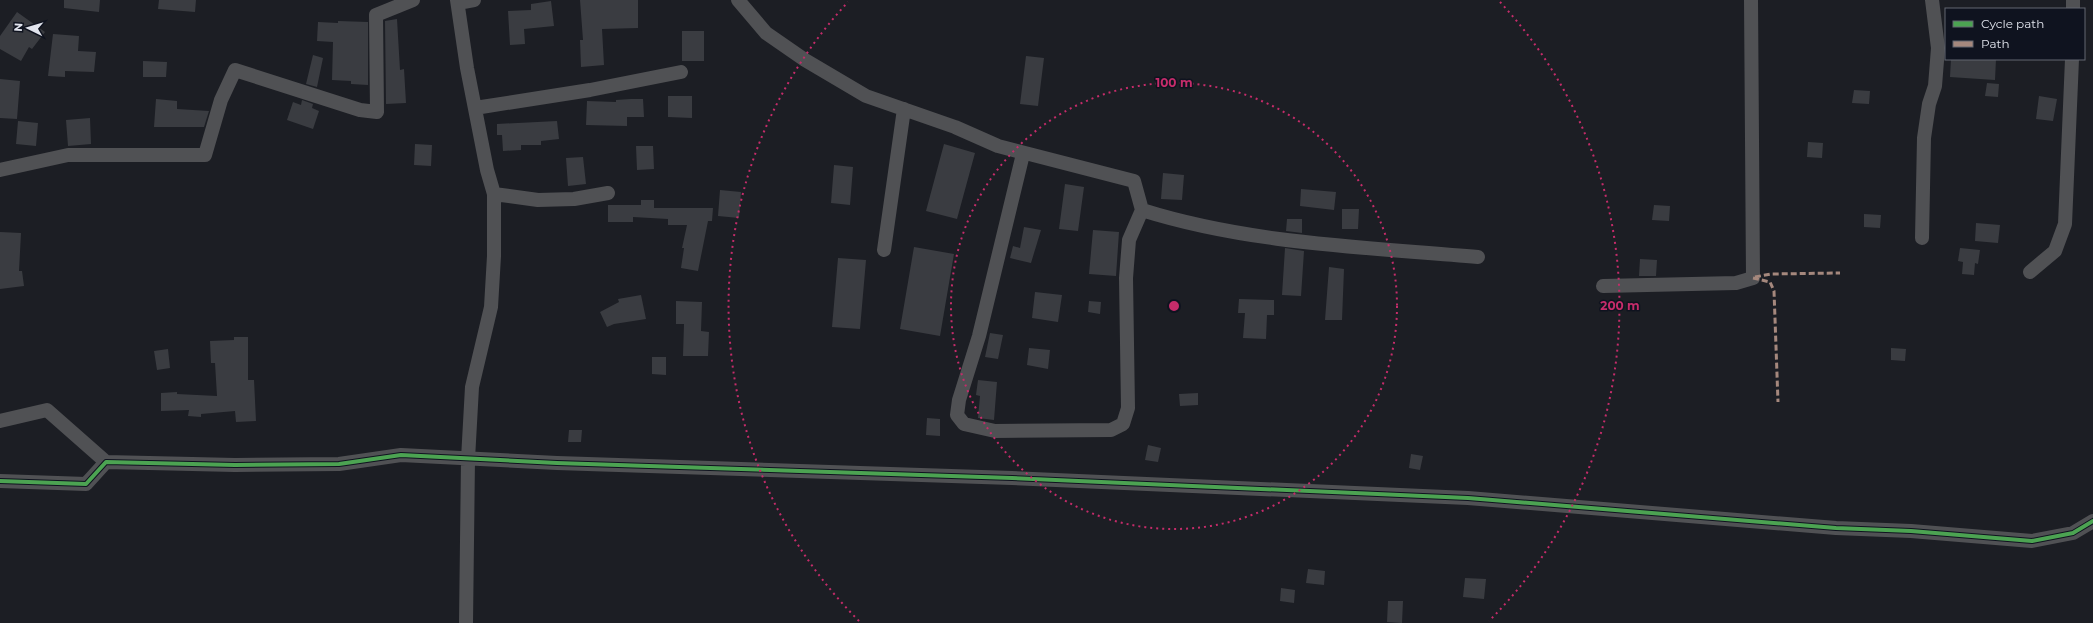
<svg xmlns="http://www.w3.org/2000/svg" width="2093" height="623" font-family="Montserrat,sans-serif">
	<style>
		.building { fill: #3a3c41 }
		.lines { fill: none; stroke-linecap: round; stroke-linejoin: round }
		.minor { stroke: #505154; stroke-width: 14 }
		.quiet { stroke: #a5887d; stroke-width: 3; stroke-dasharray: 6 3; stroke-linecap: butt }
		.cycleway-casing { stroke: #0f131f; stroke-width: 6 }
		.cycleway { stroke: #4ca352; stroke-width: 4 }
		.ring { fill: none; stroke: #c52c6a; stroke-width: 2; stroke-dasharray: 2 4 }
		.centre { fill: #c52c6a; stroke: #0f131f; stroke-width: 2 }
		.ring-label { font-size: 12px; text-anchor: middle; font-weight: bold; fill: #c52c6a; stroke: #0f131f; stroke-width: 3; stroke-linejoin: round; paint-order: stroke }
	</style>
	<rect width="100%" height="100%" fill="#1c1e24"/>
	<path class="building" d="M64,0H100L99,12L64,8Z
		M159,0H196L195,12L158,9Z
		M580,0H638V28L602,29L604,65L581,67L580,40H583Z
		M551,1L554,26L524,29L525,44L510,45L508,11L531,10V4Z
		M17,12L45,32L32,49L29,47L21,61L0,49V36Z
		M397,19L400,70L404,69L406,103L386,104L385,21Z
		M338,21L368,22V85L351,84V81L332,80L333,42L317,41L318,22L338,23Z
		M682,31H704V61H682Z
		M53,34L79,36L78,51L96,52L94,72L65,71V77L48,76Z
		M313,55L323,58L317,87L306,84Z
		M1026,56L1044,58L1038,106L1020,104Z
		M1951,59H1996L1995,80L1950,77Z
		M143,61L167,62L166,77H143Z
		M0,79L20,81L17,119L0,118Z
		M1987,83L1999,84L1998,97L1985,96Z
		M1854,90L1870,91L1869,104L1852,103Z
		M668,96H692V118L668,117Z
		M2039,96L2057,99L2053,121L2036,119Z
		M156,99L177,101V109L209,111L204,127H154Z
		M631,99H643L644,117H627V126L586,125L587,101L616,102V100Z
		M302,100L313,104L312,108L319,111L313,129L287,120L293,102L301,105Z
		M90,118L91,144L68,146L66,120Z
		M18,121L38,123L36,146L16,144Z
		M557,121L559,139L541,141V145H521V150L503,151L502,135H497V124Z
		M1808,142L1823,143L1822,158L1807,157Z
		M415,144L432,145L431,166L414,165Z
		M944,144L975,153L957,219L926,211Z
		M636,146H653L654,169L637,170Z
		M583,157L586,184L568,186L566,158Z
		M834,165L853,167L850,205L831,203Z
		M1163,173L1184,175L1182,200L1161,199Z
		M1065,184L1084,187L1078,231L1059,229Z
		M1301,189L1336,192L1334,210L1300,206Z
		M720,190L741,192L739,218L718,216Z
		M641,200H654V208H713L712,221H708L698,271L681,268L684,248H682L687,225H668V219L633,217V222H608V205H641Z
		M1654,205L1670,206L1669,221L1652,220Z
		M1342,209H1359L1358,229H1342Z
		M1864,214L1881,215L1880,228L1864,227Z
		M1287,219H1302V233L1286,231Z
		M1976,223L2000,225L1998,243L1975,241Z
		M1024,227L1041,230L1031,263L1010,258L1013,246L1020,248Z
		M1093,230L1119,232L1116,276L1089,274Z
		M0,232L21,233L19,271H22L24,286L0,289Z
		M914,247L954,254L940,336L900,329Z
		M1285,248L1304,251L1301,296L1282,295Z
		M1960,248L1980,250L1978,264L1975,263L1974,275L1962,274L1963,262L1958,261Z
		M838,258L866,260L860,329L832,327Z
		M1640,259L1657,260L1656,276H1639Z
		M1329,267L1344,269L1342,320H1325Z
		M1035,292L1062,295L1058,322L1032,318Z
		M641,295L646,319L614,324L607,327L600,312L619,302L618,299Z
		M1239,299L1274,300V315H1267L1266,339L1243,338L1245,313H1238Z
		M676,301L702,302L701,331L709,332L708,356H683L684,324H676Z
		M1089,301L1101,302L1100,314L1088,312Z
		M990,333L1003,335L998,359L985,357Z
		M234,337H248V380H254L256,421L236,422L235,411L201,414V417L188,416L189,410L161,411V393L177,392V394L217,396L215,363H211L210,341L234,340Z
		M1029,348L1050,350L1048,369L1027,365Z
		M1891,348L1906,349L1905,361L1891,360Z
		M168,349L170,368L157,370L154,351Z
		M652,357H666V375L652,374Z
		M978,380L997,382L994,420L978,418L980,396L976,395Z
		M1198,393V405L1180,406L1179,394Z
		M927,418L940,419V436L926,435Z
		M569,430H582L581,442H568Z
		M1148,445L1161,448L1158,462L1145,460Z
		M1411,454L1423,456L1420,470L1409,468Z
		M1308,569L1325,571L1324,585L1306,583Z
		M1465,578L1486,579L1484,599L1463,597Z
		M1281,588L1295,590L1294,603L1280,601Z
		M1388,601H1403L1402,623L1387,622Z"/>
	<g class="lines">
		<path class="minor" d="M457,0L467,68L487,170L494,194V256L491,307L472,387L468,459L466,623
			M738,0L766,33L805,60L866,96L955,127L998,146L1134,181L1142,210C1250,244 1365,247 1478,257
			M458,3L474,0
			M2073,9V0
			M475,108L590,90L681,72
			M1023,154L979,336L959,400L957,415L964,424L995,431L1111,430L1123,424L1128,408L1126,278L1129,240L1142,210
			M0,170L68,155H205L221,100L235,70L360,110L377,112L376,15L413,0
			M494,194L538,200L574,199L608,193
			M1922,238L1924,138L1929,104L1935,86L1938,48L1932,0
			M884,250L904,109
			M2030,272L2055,251L2065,224L2072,59
			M1603,286L1736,283L1753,278L1751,0
			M0,421L47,410L106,462
			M0,481L86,484L106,462L235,465L339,464L401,455L557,463L1012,478L1468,498L1836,528L1911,531L2032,541L2073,533L2093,521"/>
		<path class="quiet" d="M1755,277L1771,274L1840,273
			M1753,278L1770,282L1774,291L1778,402"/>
		<defs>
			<path id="cycleway" d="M0,481L86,484L106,462L235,465L339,464L401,455L557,463L1012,478L1468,498L1836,528L1911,531L2032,541L2073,533L2093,521"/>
		</defs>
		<use href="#cycleway" class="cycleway-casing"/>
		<use href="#cycleway" class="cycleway"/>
	</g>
	<g class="ring">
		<circle cx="1174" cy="306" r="223"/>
		<path d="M859 621A446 446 0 0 1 848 2M1500 2A446 446 0 0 1 1489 621"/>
	</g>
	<circle cx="1174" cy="306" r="6" class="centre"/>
	<g class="ring-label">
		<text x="1174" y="87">100 m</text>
		<text x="1620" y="310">200 m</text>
	</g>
	<rect x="1945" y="8" width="140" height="52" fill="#0f131f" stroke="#636771"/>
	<rect x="1953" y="21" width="20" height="6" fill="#4ca352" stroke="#636771"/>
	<text x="1981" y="28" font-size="12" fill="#e1e4ed">Cycle path</text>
	<rect x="1953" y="41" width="20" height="6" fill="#a5887d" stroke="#636771"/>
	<text x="1981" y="48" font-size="12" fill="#e1e4ed">Path</text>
	<g transform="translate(28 28) rotate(275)" stroke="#0f131f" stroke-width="3" paint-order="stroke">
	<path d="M0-3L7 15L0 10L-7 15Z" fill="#e1e4ed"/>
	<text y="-6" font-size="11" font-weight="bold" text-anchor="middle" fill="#e1e4ed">N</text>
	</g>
</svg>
